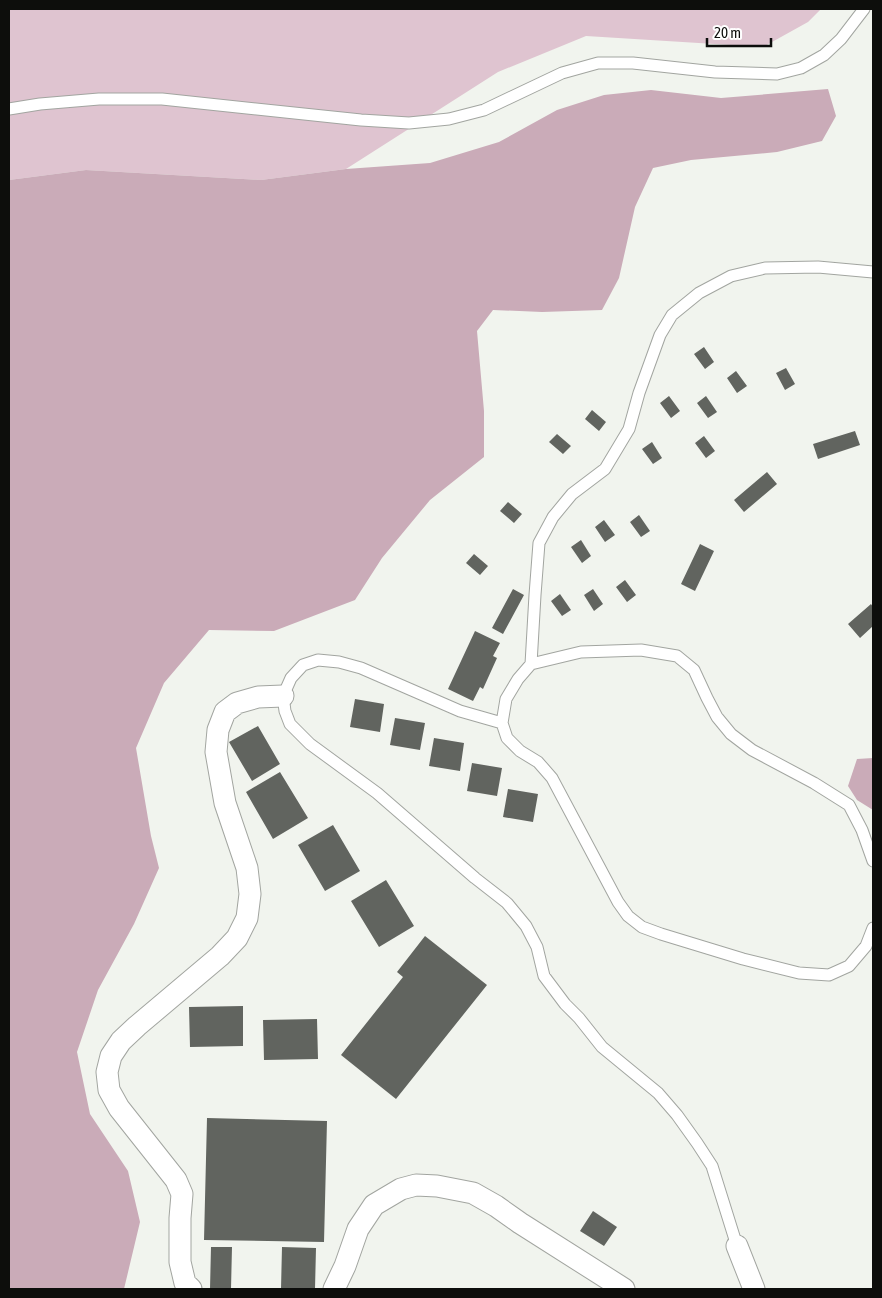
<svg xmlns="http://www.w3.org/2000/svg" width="882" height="1298" font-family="'Asap Condensed',sans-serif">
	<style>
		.green { fill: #dfc4d0 }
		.forest { fill: #caabb8 }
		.building { fill: #61645f }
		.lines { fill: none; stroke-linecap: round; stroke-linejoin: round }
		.service-casing { stroke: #a2a5a0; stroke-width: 13 }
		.minor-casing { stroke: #a2a5a0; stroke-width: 23 }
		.service { stroke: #fff; stroke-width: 11 }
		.minor { stroke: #fff; stroke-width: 21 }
	</style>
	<rect width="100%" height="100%" fill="#f1f4ee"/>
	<path class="green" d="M9,9H821L808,22L763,47L586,36L498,72L346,169L261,180L86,170L9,180Z"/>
	<path class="forest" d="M828,89L836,116L822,141L777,152L691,160L653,168L635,207L619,278L602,310L542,312L493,310L477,331L484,411V457L430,500L382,558L355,600L274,631L209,630L164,683L136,748L151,836L159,868L134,924L98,990L77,1052L90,1114L128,1171L140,1222L124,1289H9V180L86,170L261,180L346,169L430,163L499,142L557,110L604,95L651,90L721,98Z
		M873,758V810L857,800L848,786L857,759Z"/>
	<path class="building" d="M704,347L714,362L705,369L694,354Z
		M786,368L795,384L785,390L776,373Z
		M736,371L747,386L737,393L727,378Z
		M669,396L680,411L671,418L660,403Z
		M706,396L717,412L708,418L697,403Z
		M592,410L606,422L599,431L585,419Z
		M855,431L860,445L818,459L813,444Z
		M557,434L571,446L563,454L549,442Z
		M704,436L715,451L706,458L695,443Z
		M652,442L662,458L653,464L642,449Z
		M767,472L777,484L744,512L734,500Z
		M508,502L522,514L514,523L500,511Z
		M639,515L650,531L641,537L630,522Z
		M604,520L615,535L605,542L595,527Z
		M581,540L591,556L582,563L571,547Z
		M700,544L714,551L695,591L681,584Z
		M474,554L488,566L480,575L466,563Z
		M625,580L636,595L627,602L616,587Z
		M513,589L524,595L503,634L492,628Z
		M593,589L603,604L594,611L584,595Z
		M560,594L571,610L562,616L551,601Z
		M871,604L873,607V626L860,638L848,624Z
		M475,631L500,643L493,656L497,658L483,689L480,687L473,701L448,689Z
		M355,699L384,704L380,732L350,727Z
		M395,718L425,723L420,750L390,745Z
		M258,726L280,764L252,781L229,742Z
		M434,738L464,743L460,771L429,766Z
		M472,763L502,768L497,796L467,791Z
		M280,772L308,818L273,839L246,792Z
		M508,789L538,794L533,822L503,817Z
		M333,825L360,871L325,891L298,845Z
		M386,880L414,926L379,947L351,901Z
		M425,936L487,985L396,1099L341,1055L403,977L397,972Z
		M243,1006V1046L190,1047L189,1007Z
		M317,1019L318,1059L264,1060L263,1020Z
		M207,1118L327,1121L324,1242L204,1240Z
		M593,1211L617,1227L604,1246L580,1231Z
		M211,1247H232L231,1289H210Z
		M282,1247L316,1248L315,1289H281Z"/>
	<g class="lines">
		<defs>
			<path id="service" d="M9,109L40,104L99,99H162L361,120L409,123L449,119L484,110L562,73L598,63H633L715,72L777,74L801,68L824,55L841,39L864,9
				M531,664L535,595L539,543L553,517L572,494L605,469L629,429L639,393L660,335L672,315L699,293L731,276L765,268L818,267L873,272
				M502,723L460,711L361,668L339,662L318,660L303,665L291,678L283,696L285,711L290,724L310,744L377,793L475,878L507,903L526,926L537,947L544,976L565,1004L579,1018L602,1047L658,1093L677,1115L697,1143L712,1166L737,1246
				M873,861L862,830L849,805L814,783L752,750L731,734L717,717L707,698L694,670L677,656L641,650L581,652L531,664L518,679L506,699L502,723L507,738L520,751L538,762L552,778L618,902L628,916L642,927L661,934L743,959L799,973L829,975L849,966L866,946L873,928"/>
			<path id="minor" d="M737,1246L754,1289
				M191,1289L185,1283L180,1262V1218L182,1194L176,1180L119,1108L109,1090L107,1072L111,1056L121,1041L137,1026L220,956L237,938L247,918L250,894L247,868L225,803L216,752L218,730L225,712L237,703L258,697L283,696
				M334,1289L345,1266L358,1229L374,1205L401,1189L416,1185L437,1186L473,1193L496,1206L520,1223L624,1289"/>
		</defs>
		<use href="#service" class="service-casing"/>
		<use href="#minor" class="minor-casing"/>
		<use href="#service" class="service"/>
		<use href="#minor" class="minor"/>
	</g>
	<rect width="882" height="1298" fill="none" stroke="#0d0e0c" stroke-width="20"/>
	<path d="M707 38v8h64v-8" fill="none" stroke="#0d0e0c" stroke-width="2.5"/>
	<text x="714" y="38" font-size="15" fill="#0d0e0c" stroke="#ffffff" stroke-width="4" paint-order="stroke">20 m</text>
</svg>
